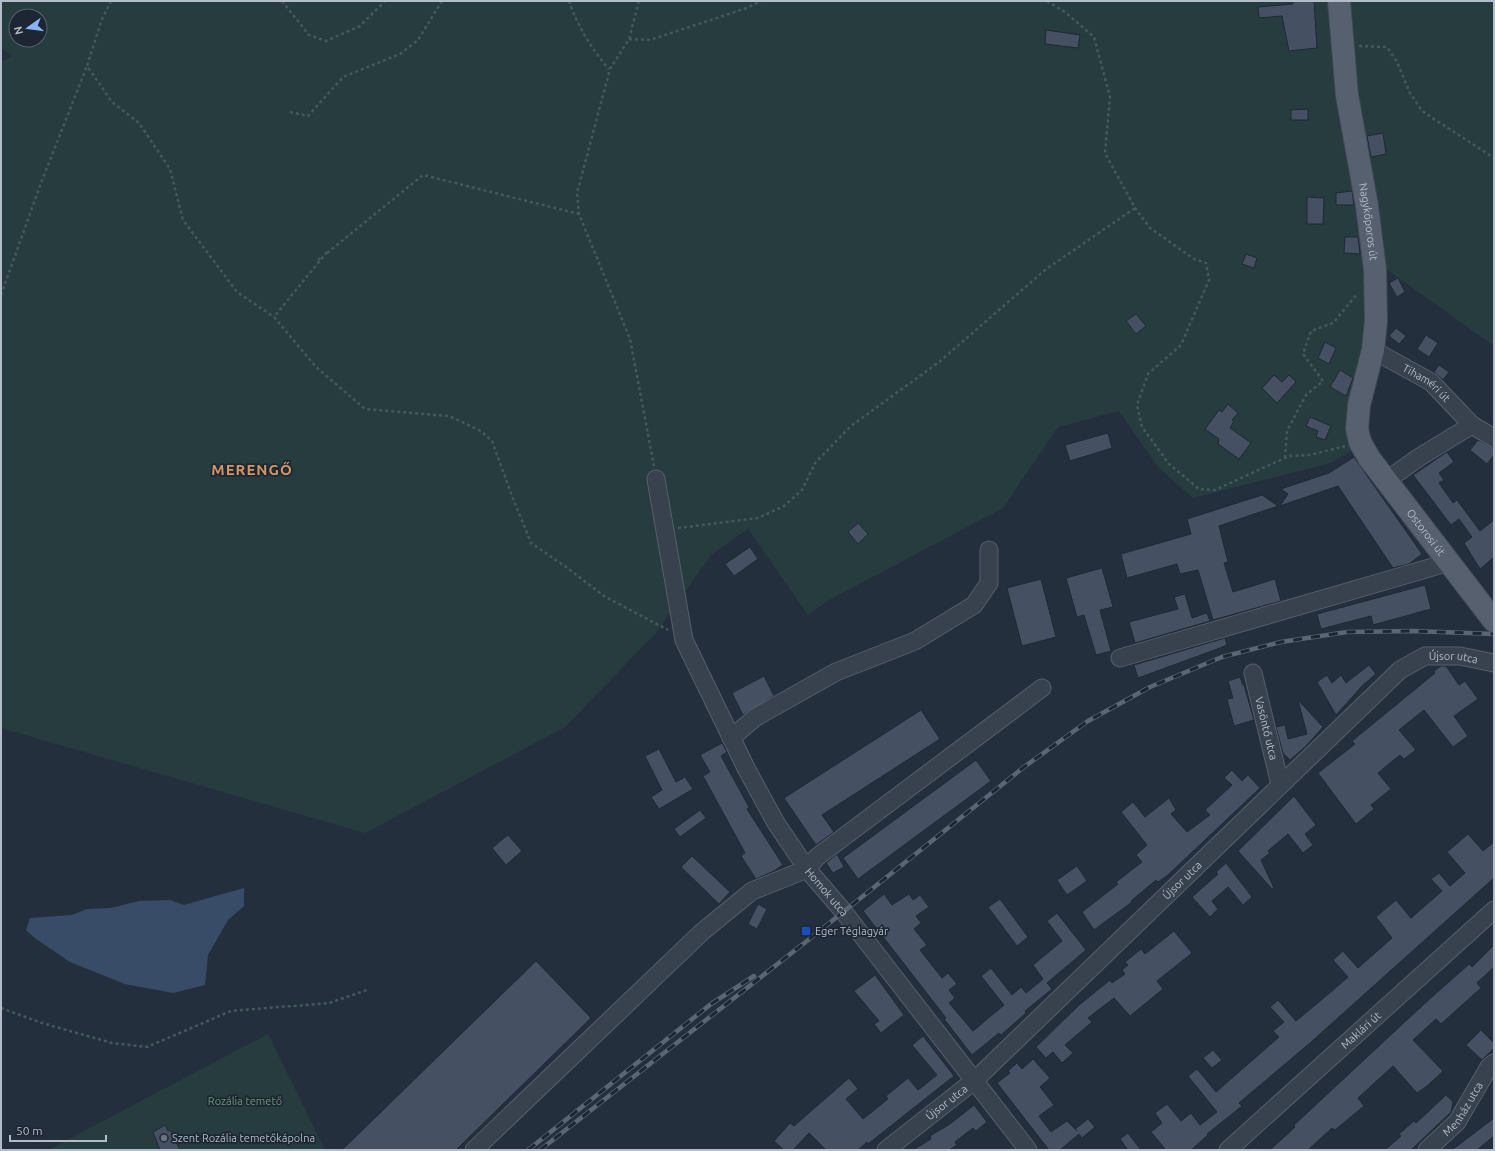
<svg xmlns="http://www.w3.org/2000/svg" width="1495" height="1151" font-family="Ubuntu,sans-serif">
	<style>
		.green { fill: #263c3f; fill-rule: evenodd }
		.water { fill: #394c67 }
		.building { fill: #455162; stroke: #1f2835 }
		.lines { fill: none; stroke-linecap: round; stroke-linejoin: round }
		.minor-casing { stroke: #565f6c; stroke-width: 19 }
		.major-casing { stroke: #414a57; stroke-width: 24 }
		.path { stroke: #44595c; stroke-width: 2.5; stroke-dasharray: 3 3; stroke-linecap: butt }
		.minor { stroke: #38414e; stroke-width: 17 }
		.major { stroke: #56606e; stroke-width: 22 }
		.rail-casing { stroke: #5a6575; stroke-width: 4.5 }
		.rail { stroke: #1d2633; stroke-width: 3; stroke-dasharray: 9; stroke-linecap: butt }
		.transit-dot { fill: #1a4fb4; stroke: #1d2633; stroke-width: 1.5 }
		.worship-dot { fill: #6b7280; stroke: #1d2633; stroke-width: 1.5 }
		.labels { text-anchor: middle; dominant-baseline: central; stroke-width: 3.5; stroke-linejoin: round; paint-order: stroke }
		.street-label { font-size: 11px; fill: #b4bcc9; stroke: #1d2633 }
		.poi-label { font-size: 11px; fill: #b4bcc9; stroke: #1d2633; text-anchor: start }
		.park-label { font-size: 11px; fill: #6b9a76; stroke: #1d2633 }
		.district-label { font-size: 15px; font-weight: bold; letter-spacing: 1px; fill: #d59563; stroke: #1d2633 }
	</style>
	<rect width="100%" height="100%" fill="#242f3e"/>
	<path class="green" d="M1,1H1494V346L1385,268L1353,450L1331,463L1193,498L1158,467L1119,411L1058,427L1003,508L829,600L808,615L748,529L712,554L655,634L565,727L365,833L1,728V62L12,56L1,48ZM16,16H40V40H16Z
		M268,1034L325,1150H48Z"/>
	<path class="water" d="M244,888V906L228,920L208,955L205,985L173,993L125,984L70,962L36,939L26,930L30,918L72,915L87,909L111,908L139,901L170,900L184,905Z"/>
	<path class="building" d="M1293,1H1314L1317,48L1289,51L1282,16L1259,18L1258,7L1293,4Z
		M1046,30L1080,35L1078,48L1045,44Z
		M1308,109V120H1291V110Z
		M1383,133L1386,154L1371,157L1367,136Z
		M1352,191L1354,205H1336V193Z
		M1307,197L1324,198L1323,224H1307Z
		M1345,237H1358L1360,254L1344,253Z
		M1246,254L1257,258L1254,268L1242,264Z
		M1398,278L1405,292L1397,297L1389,283Z
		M1136,314L1146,326L1136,334L1126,321Z
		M1396,328L1406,336L1399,344L1389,336Z
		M1426,335L1438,343L1429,357L1417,349Z
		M1325,342L1336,348L1329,364L1318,358Z
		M1439,365L1449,372L1443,380L1434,372Z
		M1340,370L1353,378L1346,396L1330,387Z
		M1274,375L1282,382L1289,375L1296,382L1277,403L1262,388Z
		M1228,404L1238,413L1232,420L1234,421L1230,428L1251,443L1239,459L1218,444L1219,439L1205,429L1219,410L1222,412Z
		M1310,417L1331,426L1325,440L1316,437L1318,431L1306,426Z
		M1108,433L1112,448L1070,461L1065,445Z
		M1478,440L1494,448V455L1487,464L1470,450Z
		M1447,452L1454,462L1439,473L1444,480L1439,483L1453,503L1457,500L1480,531L1494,520V557L1480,569L1464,543L1472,537L1459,519L1451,525L1413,475Z
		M1354,457L1422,554L1409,564L1393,568L1338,486L1280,506L1288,494L1281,489L1329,473Z
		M1262,495L1278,506L1219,526L1228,562L1224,563L1233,592L1275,579L1281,601L1213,620L1198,570L1180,574L1177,564L1127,578L1121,554L1191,534L1187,519Z
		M858,523L868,534L858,544L848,532Z
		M750,547L758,559L734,576L725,564Z
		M1102,568L1113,607L1100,610L1111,651L1096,655L1084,615L1077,617L1066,578Z
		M1041,579L1056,637L1022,646L1007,588Z
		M1425,585L1431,609L1373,625L1371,616L1321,629L1317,614Z
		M1185,594L1192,618L1207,613L1210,621L1135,643L1129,622L1178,609L1174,597Z
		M1225,638L1227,645L1220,648L1138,678L1134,665Z
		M1369,665L1376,674L1363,685L1336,715L1317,682L1327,675L1332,683L1341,675L1346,683Z
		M1441,666H1446L1459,685L1465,681L1478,699L1454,716L1468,736L1453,747L1424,710L1399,730L1416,750L1404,759L1400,755L1378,773L1391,789L1371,805L1374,809L1356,824L1318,773L1355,744L1352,741L1435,673L1434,671Z
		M764,676L774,696L743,715L732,693Z
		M1240,677L1243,685H1244L1254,720L1234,726L1227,699L1233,698L1228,681Z
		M1298,700L1323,727L1306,746L1290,760L1283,753L1276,727L1285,725L1288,739L1307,734Z
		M921,710L940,739L822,815L834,832L816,845L784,798Z
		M722,743L727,752L721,756L749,807L747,809L783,865L774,871L756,879L741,856L745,853L703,776L710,772L700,755Z
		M659,749L676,782L685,777L693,789L659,809L651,797L662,790L645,756Z
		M976,760L991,781L858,879L843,858Z
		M1232,770L1242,781L1248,775L1260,788L1168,875L1158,882L1156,880L1131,901L1132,902L1094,930L1082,912L1118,884L1116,882L1142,862L1136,855L1147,845L1121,812L1133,802L1145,817L1169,798L1176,810L1171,814L1187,832L1210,815L1205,810L1232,785L1224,778Z
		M1294,796L1316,825L1305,834L1313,845L1303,853L1288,834L1268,851L1270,853L1261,860L1274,888L1272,889L1238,851Z
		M700,810L706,818L680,837L674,829Z
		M1468,834L1483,851L1494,842V878L1310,1043L1239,1103L1242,1106L1207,1134L1208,1135L1191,1150H1166L1151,1132L1162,1123L1155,1113L1167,1104L1181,1121L1191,1113L1200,1125L1217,1112L1188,1076L1197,1069L1216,1092L1279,1037L1273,1031L1284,1022L1270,1007L1278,1000L1296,1021L1332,991L1348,977L1333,960L1343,951L1358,968L1392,938L1376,917L1396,900L1411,918L1442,891L1431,879L1439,873L1450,886L1465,873L1447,852Z
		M508,835L522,851L506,865L492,848Z
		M837,854L844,867L833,873L826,863Z
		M692,856L730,892L719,904L681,867Z
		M1226,863L1252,897L1243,905L1228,887L1212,901L1218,909L1210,917L1192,897L1218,874L1216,872Z
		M1077,866L1087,881L1067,895L1057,880Z
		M884,894L892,905L909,894L913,900L920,895L929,907L916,916L921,923L914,929L927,945L920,950L942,978L948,973L957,984L949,990L955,998L949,1003L973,1031L1004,1005L981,976L991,968L1012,995L1021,987L1026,993L1043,979L1033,965L1062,941L1047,921L1057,913L1086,950L1047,983L1052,989L1025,1011L1026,1013L1001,1035L999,1033L972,1055L944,1019L946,1018L863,911Z
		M1000,899L1028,937L1017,946L988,907Z
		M758,904L767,909L757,929L748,924Z
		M1174,931L1192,953L1157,981L1163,989L1130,1016L1114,998L1088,1018L1092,1022L1065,1045L1073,1053L1062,1063L1053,1052L1046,1058L1036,1047L1079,1005L1110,980L1112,983L1125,974L1122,970L1128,965L1125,962L1141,949L1145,954Z
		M1494,945V967L1477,983L1481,988L1441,1024L1436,1019L1413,1040L1443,1071L1427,1086L1417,1093L1393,1066L1358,1098L1364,1106L1335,1130L1332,1128L1308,1150H1270L1295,1127L1294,1125L1423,1005L1469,964L1472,967Z
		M536,961L591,1018L456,1150H342Z
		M875,975L904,1015L881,1033L874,1024L879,1021L854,991Z
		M1481,1030L1494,1043V1048L1482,1060L1466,1045Z
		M923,1036L954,1076L868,1144L867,1142L858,1150H826L809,1133L793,1150H784L774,1141L790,1123L794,1126L849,1078L858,1089L846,1099L863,1119L888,1099L886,1096L908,1078L918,1090L937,1075L912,1045Z
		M1213,1050L1222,1060L1212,1068L1203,1058Z
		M1033,1059L1050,1078L1040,1087L1054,1105L1039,1116L1051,1132L1067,1121L1077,1131L1075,1129L1088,1119L1095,1127L1082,1138L1079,1134L1060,1150H1049L997,1083L1010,1073L1008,1071L1017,1063L1022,1069Z
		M1446,1095L1453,1102L1451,1112L1411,1150H1385L1401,1136L1399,1134L1414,1121L1416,1123Z
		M974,1105L987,1122L976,1131L973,1128L955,1142L957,1145L949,1150H913L931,1139L930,1136L950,1124Z
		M1494,1118V1136L1477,1150H1452Z
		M165,1125L168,1131L170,1130L180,1150H160L153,1132Z
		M1128,1133L1141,1150H1128L1120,1139Z"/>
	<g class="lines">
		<defs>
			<g id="minor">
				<path id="s1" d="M1373,350L1431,382L1472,425"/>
				<path id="s2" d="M656,479L684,640L746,768L776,823L807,869L843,911L1028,1150"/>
				<path d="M1386,481L1418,458L1472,425L1494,438"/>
				<path d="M1120,658L1450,562"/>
				<path id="s3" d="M1253,673L1280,784"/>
				<path d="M731,738L756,717L836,672L915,641L974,605L989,583V550"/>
				<path d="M474,1150L702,932L752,891L807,869L817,857L1042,688"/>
				<path id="s4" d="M886,1150L975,1080L1400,670L1425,656H1460L1494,663"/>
				<path id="s5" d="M1228,1150L1494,910"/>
				<path id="s6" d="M1427,1150L1457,1122L1489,1067L1494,1063"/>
			</g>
			<g id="major">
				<path id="s7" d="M1339,1L1347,95L1367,206L1375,269L1376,321L1373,350L1359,405L1357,429L1360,442L1369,458L1494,621"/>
			</g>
		</defs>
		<use href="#minor" class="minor-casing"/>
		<use href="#major" class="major-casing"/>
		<path class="path" d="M111,1L102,19L87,66L112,102L139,123L170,169L183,220L237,292L274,317
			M282,1L309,35L326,41L360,26L385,1
			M569,1C577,25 592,50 609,69
			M639,1L629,39L610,69L577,193L579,214L630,339L654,466
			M1047,1L1065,12L1094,37L1110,97L1105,153L1135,208L1150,228L1194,259L1206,263L1209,280L1181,345L1148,374L1137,405L1142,427L1169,464L1199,489L1215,490L1289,456L1310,455L1345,446
			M629,39L650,40L747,8L761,1
			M1359,46L1387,47L1397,62L1410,93L1422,111L1494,158
			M290,112L308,116L343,77L400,54L418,40L442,1
			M327,252L274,317L316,367L365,409L449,416L481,431L492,441L512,496L531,543L566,567L604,596L668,630
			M327,253L423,175L579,214
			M318,260L323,256
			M1,295L41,183L87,66
			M1285,458L1287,431L1306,395L1323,381L1303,354L1311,331L1333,323L1358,293
			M678,528L758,518L784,506L802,490L815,463L851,426L939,362L1045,270L1135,208
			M1,1008L42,1023L112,1043L147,1047L231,1011L329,1003L367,990"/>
		<use href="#minor" class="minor"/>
		<use href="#major" class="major"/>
		<defs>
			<path id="rail" d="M528,1150L711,1004L754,976
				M540,1150L812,937L1024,767L1088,721L1150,687L1222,657L1281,642L1347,632L1413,631L1494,634"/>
		</defs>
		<use href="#rail" class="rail-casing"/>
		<use href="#rail" class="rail"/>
	</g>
	<rect class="transit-dot" x="801" y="926" width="10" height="10" rx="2"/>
	<circle class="worship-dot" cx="164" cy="1138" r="4"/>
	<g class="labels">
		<g class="street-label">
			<text stroke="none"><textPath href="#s7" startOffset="223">Nagykőporos út</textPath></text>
			<text stroke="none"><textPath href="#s1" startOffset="63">Tihaméri út</textPath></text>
			<text stroke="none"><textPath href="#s7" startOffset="558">Ostorosi út</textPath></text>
			<text stroke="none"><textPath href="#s4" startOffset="761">Újsor utca</textPath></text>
			<text stroke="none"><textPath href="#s3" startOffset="57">Vasöntő utca</textPath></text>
			<text stroke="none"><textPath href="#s4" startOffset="401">Újsor utca</textPath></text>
			<text stroke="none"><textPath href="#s2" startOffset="454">Homok utca</textPath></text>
			<text stroke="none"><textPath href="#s5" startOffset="179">Maklári út</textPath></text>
			<text stroke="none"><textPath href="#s4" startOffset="77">Újsor utca</textPath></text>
			<text stroke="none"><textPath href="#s6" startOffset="55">Menház utca</textPath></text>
		</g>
		<g class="poi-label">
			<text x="815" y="931">Eger Téglagyár</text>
			<text x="172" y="1138">Szent Rozália temetőkápolna</text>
		</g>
		<g class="park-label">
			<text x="245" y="1101">Rozália temető</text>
		</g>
		<g class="district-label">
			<text x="252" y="469">MERENGŐ</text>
		</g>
	</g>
	<rect width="1495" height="1151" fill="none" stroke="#b4bcc9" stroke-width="4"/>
	<g transform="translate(28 28) rotate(256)"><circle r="19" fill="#1d2633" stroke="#59626f"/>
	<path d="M0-3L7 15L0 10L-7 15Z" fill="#8ab4f8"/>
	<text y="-6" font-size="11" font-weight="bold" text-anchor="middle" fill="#b4bcc9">N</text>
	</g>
	<path d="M10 1135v6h96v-6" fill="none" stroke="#b4bcc9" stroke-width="2"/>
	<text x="16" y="1135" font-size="12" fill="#b4bcc9" stroke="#1d2633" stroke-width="3" paint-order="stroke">50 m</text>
</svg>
